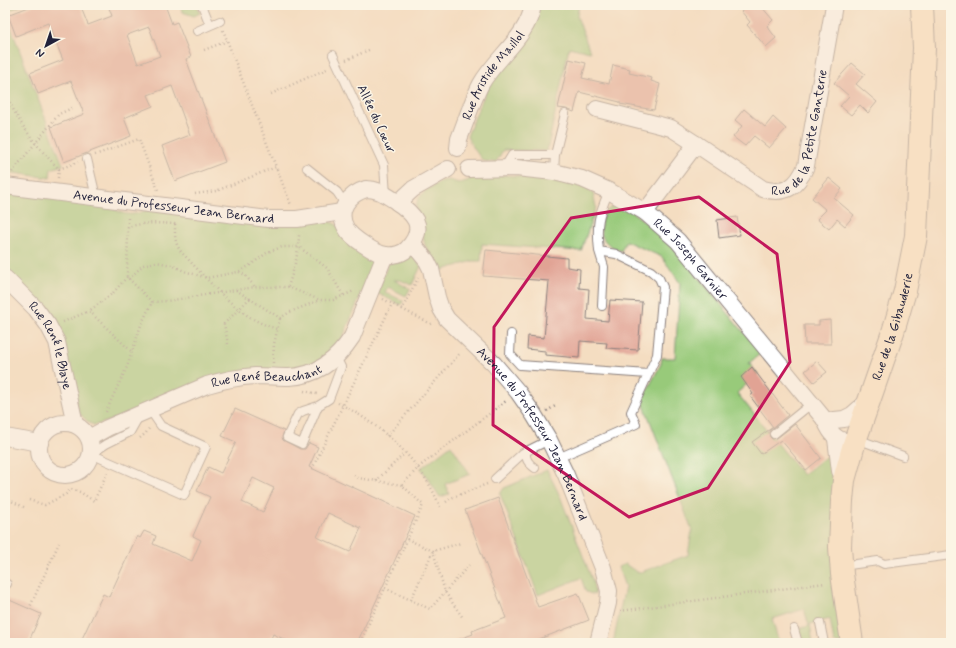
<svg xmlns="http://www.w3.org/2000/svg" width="956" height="648" font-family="Mynerve,sans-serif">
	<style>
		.green { fill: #98ca7a; stroke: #5d765a }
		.building { fill: #e1a394; fill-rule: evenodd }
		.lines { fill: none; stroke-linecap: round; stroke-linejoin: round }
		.lane-casing { stroke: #8b807e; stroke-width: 10 }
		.street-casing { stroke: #8b807e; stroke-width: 18 }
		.secondary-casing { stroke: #8b807e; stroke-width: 24 }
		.path { stroke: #8b807e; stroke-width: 2.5; stroke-dasharray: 1 3; stroke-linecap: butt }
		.lane { stroke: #fff; stroke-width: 8 }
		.street { stroke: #fff; stroke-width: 16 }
		.secondary { stroke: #fde5c5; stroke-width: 22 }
		.marked { fill: none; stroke: #c2185b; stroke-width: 3; stroke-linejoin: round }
		.labels { text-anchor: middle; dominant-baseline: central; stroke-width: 3; stroke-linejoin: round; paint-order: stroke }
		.street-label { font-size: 13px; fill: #22223b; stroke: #fcf5e5 }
	</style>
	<rect width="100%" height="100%" fill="#fcf5e5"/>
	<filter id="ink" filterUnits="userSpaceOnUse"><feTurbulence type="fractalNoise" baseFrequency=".025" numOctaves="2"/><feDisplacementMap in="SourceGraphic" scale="8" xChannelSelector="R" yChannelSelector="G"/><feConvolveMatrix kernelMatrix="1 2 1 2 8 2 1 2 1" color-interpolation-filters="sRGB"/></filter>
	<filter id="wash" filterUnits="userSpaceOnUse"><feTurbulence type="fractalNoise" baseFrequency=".012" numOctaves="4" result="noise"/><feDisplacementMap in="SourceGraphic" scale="16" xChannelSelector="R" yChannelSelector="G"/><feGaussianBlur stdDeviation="0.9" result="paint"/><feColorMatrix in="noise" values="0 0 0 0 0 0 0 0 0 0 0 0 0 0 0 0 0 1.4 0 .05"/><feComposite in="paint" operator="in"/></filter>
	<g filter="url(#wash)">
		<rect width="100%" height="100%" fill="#f4ddc1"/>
		<path class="green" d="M5,5H22L5,12L63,165L51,169L50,178L7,172L5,174Z
			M180,5H197L200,13L194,16L182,12Z
			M540,5H579L577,16L590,52L569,47L547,151L503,150L496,162C492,162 486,162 483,160C480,159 468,139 467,136L488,86Z
			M504,175L562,180L586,187L593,193L596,207L581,251L482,244L481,261H473L439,271L425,245L416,206L418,199L426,190L442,181L449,180L459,183L467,181L475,176Z
			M5,192L108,205C122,215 130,217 147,210L328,221C343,225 361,245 373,256L374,260V265L342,339L321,360L297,370H253L100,424L94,425L89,423L79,413L60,335L5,272Z
			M616,206H621L632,212L665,237L761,353L749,363L758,374L737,393L803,475L828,455L827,447L833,446L846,643H834L830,619L810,624L813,643H802L798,629L809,626L804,609L772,619L779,643H613L625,587L618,567L625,564L638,573L688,555L692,530L642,400L661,364L662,358H675L680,283L662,257L626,241L621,251C615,248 609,246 605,241C598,233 600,215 609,209C611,207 613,207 616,206Z
			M410,255L413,256L421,266L412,285L400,280H394L410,289L406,296L388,287L385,292L403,301L401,305L377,293L388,264Z
			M451,445L470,474L445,484L449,494L440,497L421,468Z
			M547,470L560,496L593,582L595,595L586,592L581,578L538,595L500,494L504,488Z"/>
		<g id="blocks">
			<path class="building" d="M34,5H80L88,25L112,16L108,5H165L172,24L177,22L191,57L186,59L225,162L175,181L162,146L190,135L172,86L148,95L153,106L124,118L131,136L64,162L51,127L84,114L71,81L38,94L30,73L63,60L48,23L16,36L8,15ZM149,27L160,56L138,64L127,35Z
				M748,5H760L773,20L767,26L776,38L766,47L747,25L750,22L741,11Z
				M569,59L586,63L582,78L609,84L613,65L630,69L629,73L652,78L651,81L660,84L654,110L620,104V102L579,92L574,112L566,109L558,108Z
				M852,63L865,74L856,84L877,102L868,113L860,105L851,115L840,106L849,96L834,83Z
				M744,109L765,127L773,117L786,129L769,148L754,136L745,146L733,137L742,126L735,120Z
				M829,178L842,189L834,198L854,215L845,226L837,219L829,229L817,219L826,210L812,198Z
				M737,217L740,235L719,238L717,220Z
				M486,250L567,258V267L580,269L579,288L589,289L587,319L608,321L610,300L642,302L638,350L606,348L607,343L580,341L579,358L545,355V351L527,349L528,336L544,338L549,281L483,276Z
				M830,320L831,344H805L804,325H819V321Z
				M817,361L827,372L814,382L805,371Z
				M752,367L788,415L770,430L769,432L770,437L772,439L777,438L795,424L821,458L806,470L781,440L761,454L752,442L773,427L750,396L753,394L741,377Z
				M235,409L284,431L282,437L283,440L300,449H305L309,443L318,447L309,467L415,516L357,643H292L273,634L269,643H80L103,594L109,597L137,536L140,538L144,531L156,536L153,544L192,561L201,540L193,536L210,497L197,491L208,467L221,473L236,442L222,436ZM253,478L274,488L263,512L242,502ZM328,513L361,528L350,552L317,537Z
				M498,498L538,607L578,593L589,620L529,643H452V642L473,634L472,631L506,618L465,510Z
				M5,598L41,614L28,643H5Z"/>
		</g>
	</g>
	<g filter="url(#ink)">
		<use href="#blocks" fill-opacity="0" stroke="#8b807e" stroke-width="1"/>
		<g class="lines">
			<defs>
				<path id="lane" d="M202,5L210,25
					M197,31L220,21
					M333,55L384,165L386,196
					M87,159L96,197
					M307,168L337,192L345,204
					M504,168L512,155H555
					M554,172L555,155L565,114
					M599,251L604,267L602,306
					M511,334L510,354L520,365L648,374
					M318,406L302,444L287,437L298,414L303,411L318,406L329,399L341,367L336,357
					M774,434L811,404
					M857,439L903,456
					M526,451C525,459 528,463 535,468
					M91,454L184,495L206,447L161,426L150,410
					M91,454L106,444L130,432L139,416
					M558,458L636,424L631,412L657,355L663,287L659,278L651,271L616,254L599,251C596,224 598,216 609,191
					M495,479L523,453L549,440
					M842,566L878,561L884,564L951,555
					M5,583L7,584
					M820,623L824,643
					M794,629L798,643"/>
				<g id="street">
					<path d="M597,109L671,128L696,144"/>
					<path id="s1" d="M458,148L459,139C466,121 472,101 481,84C496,57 528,37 533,5"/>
					<path id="s2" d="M469,169L516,168L554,172L582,179L609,191L645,212L678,241L825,420C832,437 837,440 854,444"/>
					<path id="s3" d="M5,186L268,219H297L342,212"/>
					<path d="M366,189C378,189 384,194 394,200C413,213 428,226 408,248C403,254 393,256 386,255C376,254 350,237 346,228C336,210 349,194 366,189Z"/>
					<path d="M398,203L413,189L448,169"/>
					<path id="s4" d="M645,212L696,144L763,189C786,195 797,187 806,166L834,5"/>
					<path id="s5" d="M413,244L427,261L431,269L437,297L441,309L447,319L494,364L518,392L534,415L549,440L566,475L603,568L609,591L608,603L598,643"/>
					<path id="s6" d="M5,278L36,309L48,325L57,342L75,424"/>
					<path d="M825,421L844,419L852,415L869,400"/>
					<circle cx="65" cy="449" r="26"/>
					<path d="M5,437L40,443"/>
					<path id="s7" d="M89,438L107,428L207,385C223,380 239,377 255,376C267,376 278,377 289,377C317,376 337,360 352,337L385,255"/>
					<path d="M836,439L840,471L844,478"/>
				</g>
				<g id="secondary">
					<path id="s8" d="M852,643L842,574L840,547L842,501L844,480L854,444L893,332L905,291L916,236L924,48L922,5"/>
				</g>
			</defs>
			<use href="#lane" class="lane-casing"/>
			<use href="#street" class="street-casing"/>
			<use href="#secondary" class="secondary-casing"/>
			<path class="path" d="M223,30L276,167
				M204,50L227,41
				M346,60L371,49
				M5,91C17,122 36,146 59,169
				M271,94L329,68
				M95,155L139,139L158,190
				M59,169L78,162
				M12,172L59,114L72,108
				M58,178L59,169
				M195,194L216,191L276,167L291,205
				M175,224C175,236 174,243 182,253C204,275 231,309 259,322C265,325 271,327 277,329
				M128,227V215
				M239,272L245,275L255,287
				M127,277L113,293L89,311L132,352
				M129,279L143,265L156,262L172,265L184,271L207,278L238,272L249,266L268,252L282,247H299L327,268L343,295
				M288,287C294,269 299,252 299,233
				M236,290L280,318L290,312L320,300
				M383,299L402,309L418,278
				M152,302L127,277L128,227C144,222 159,223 175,224V222
				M402,309L433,325
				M63,322L89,311
				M228,344L224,324L250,298
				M273,363L274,344L280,318
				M304,391L317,394
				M338,403C381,424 423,462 440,507
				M547,411L557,405
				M106,412L114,394L127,367L141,325L152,302L167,301L255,287H288L320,300H333L354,291
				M387,436L461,352
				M140,438L146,433L150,427
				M312,469L392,304
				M354,475L358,478L402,485L423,505L360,643
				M376,481L405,453
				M402,485L420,466L506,401
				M5,498L26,508
				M29,500L45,505L66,494L71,489L80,492L94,501L107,473
				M446,502L451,498L487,484
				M407,539L433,551L445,592L463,618
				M385,588L430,609L469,565
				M411,600L433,551L461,543
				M29,609L59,543
				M620,611L825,583"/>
			<use href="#lane" class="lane"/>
			<use href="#street" class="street"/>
			<use href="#secondary" class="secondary"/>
		</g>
	</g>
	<path d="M0 0H956V648H0ZM699,197L777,254L790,362L708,488L629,517L493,425L494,327L571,218Z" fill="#f4ddc1" fill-opacity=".55" fill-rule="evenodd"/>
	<path class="marked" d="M699,197L777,254L790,362L708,488L629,517L493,425L494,327L571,218Z"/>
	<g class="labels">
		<g class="street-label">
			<text stroke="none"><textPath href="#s1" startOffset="82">Rue Aristide Maillol</textPath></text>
			<text transform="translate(376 119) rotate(65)">Allée du Cœur</text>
			<text stroke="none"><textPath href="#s4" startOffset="246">Rue de la Petite Ganterie</textPath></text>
			<text stroke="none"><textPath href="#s3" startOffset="170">Avenue du Professeur Jean Bernard</textPath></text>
			<text stroke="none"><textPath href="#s2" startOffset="251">Rue Joseph Garnier</textPath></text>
			<text stroke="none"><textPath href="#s8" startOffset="325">Rue de la Gibauderie</textPath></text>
			<text stroke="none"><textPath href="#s6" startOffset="84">Rue René le Blaye</textPath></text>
			<text stroke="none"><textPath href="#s7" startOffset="190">Rue René Beauchant</textPath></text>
			<text stroke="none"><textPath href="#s5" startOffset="229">Avenue du Professeur Jean Bernard</textPath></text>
		</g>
	</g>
	<rect width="956" height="648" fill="none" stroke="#fcf5e5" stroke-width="20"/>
	<g transform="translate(46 46) rotate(220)" stroke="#fcf5e5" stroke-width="3" paint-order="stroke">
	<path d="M0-3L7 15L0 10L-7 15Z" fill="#22223b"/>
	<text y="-6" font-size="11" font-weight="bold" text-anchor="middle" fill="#22223b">N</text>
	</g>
</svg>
